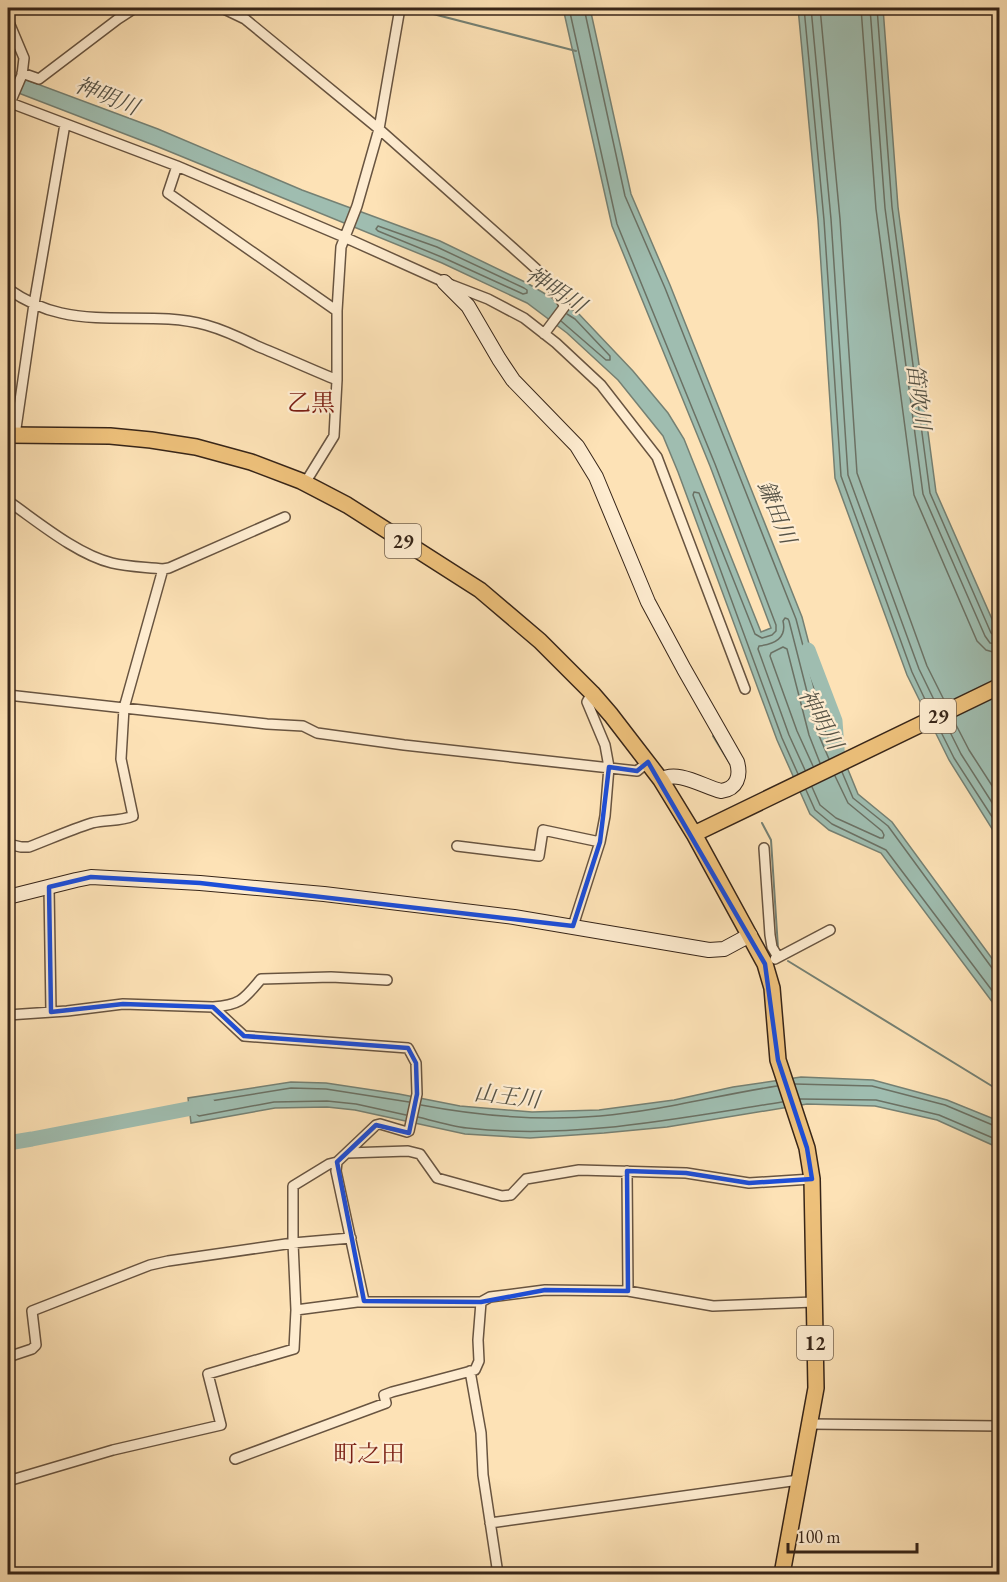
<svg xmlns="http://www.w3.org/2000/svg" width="1007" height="1582" font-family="'EB Garamond','Noto Serif JP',serif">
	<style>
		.water { fill: #9fbdb0; stroke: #758073; stroke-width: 1.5 }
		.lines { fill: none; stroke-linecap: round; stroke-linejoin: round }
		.shore { stroke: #6b7164; stroke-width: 1.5 }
		.stream { stroke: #758073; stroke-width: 2 }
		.river { stroke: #9fbdb0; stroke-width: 15 }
		.street-casing { stroke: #685440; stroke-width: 12 }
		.secondary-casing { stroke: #372518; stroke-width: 16 }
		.primary-casing { stroke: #372518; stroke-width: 18 }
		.street { stroke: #feecd0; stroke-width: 9 }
		.secondary { stroke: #feecd0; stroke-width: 14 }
		.primary { stroke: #eec17b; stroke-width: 15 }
		.marked { fill: none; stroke: #1d4ed8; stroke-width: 4.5; stroke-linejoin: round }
		.labels { text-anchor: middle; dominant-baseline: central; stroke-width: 4.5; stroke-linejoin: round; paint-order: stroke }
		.shield { fill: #feecd0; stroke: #73614f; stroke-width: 1.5 }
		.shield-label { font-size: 20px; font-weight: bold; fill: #372518 }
		.water-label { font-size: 22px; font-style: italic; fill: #565346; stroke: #feecd0 }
		.quarter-label { font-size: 24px; fill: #7a1f14; stroke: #feecd0 }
	</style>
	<rect width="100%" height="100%" fill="#fde2b6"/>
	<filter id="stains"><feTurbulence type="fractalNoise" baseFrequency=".00333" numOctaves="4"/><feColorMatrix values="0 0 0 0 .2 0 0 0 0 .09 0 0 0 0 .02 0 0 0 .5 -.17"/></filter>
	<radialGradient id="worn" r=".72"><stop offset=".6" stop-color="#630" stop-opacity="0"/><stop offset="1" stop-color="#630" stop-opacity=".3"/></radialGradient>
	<path class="water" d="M563,8H590L631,194L670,285L802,617L831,728L858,794L892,822L999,968V1011L881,853L829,830L810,814L777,740L678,472L663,436L618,380L567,333L527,303L442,263L156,146L8,89V73L158,129L302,190L440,241L527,283L579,314L633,371L668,413L684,439L761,632L771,628L710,466L612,226Z
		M798,8H883L898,207L936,492L999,635V840L949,760L907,675L835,478L818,220Z
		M801,1077L873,1080L947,1100L999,1121V1148L937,1120L875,1106L807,1104L667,1127L604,1133L530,1138L465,1134L355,1110L327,1107L275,1108L191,1123L188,1098L291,1082L326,1083L399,1094L460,1106L532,1112L599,1110L674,1100L733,1087Z"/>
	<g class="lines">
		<path class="shore" d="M569,8L617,224L715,464L776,625V631L772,635L762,638L755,634L699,493L694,492L693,495L782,738L798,774
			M584,8L625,196L665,288L796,619L825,730L835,756
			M804,8L824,220L841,476L912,672L930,710
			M811,8L831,219L848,475L919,669L937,706
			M820,8L840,219L857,473L927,666L945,702
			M861,8L876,209L914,495L977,641L986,650L1000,654
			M870,8L885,208L923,494L985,636L990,643L1000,644
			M877,8L892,207L930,493L991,633L995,636L1000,637
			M378,226L437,247L524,288L527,290V293L523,294L444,258L378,231L376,229Z
			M561,321L606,360H610V356L575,319L567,314
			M953,719L969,750L1000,798
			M945,722L961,754L1000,815
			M938,726L954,758L1000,829
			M813,766L797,731L770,656L771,653L783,647L787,649L809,735L820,763
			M805,770L789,735L758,649L759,646C775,644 787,638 783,621L785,618L788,619L789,621L817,731L829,759
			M842,772L853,798L888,826L992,968L1000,971
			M812,787L820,805L836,818L880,838H883L884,835L882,831L848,803L835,776
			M806,790L815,810L832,824L886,850L1000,1001
			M795,1084L872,1086L945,1105L995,1126H1000
			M800,1099L876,1100L939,1115L1000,1141
			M421,1105C479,1116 540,1121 600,1116C660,1111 718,1095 777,1086
			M406,1115L356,1104L327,1101L274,1102L199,1116L196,1114L195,1106L198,1103L291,1088L326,1089L409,1102
			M418,1117C434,1121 451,1126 467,1128C573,1140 679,1118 782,1102"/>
		<path class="stream" d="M410,8L576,51
			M713,736L732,767
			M762,823L771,840L778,948
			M788,961L1000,1091"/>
		<path class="river" d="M808,650L835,721L838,762
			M8,1143L32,1139L208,1105"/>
		<defs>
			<path id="street" d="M222,8L245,19L379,129L512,247L544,276L565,306L544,334
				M8,20L24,58L22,75L10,103
				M22,73L39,79L118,19L135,8H140
				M8,102L177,166L344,237L444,282L488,299L524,318L556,343L601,385L657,457L745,689
				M177,166L168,193L337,311
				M8,289C24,300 42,309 61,313C109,324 159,312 206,325C224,330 241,338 257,346C284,357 310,369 337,380
				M15,435L34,304L65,124
				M305,483L334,436L337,380V311L341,247L357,206L379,129L400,8
				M8,501C37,521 76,554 112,563C128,567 146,567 163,569L169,568L285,517
				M8,695L267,724L303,726L317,733L404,745L637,771L648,762
				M8,844L21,847H29C50,839 70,830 92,823C106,819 119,822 133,816L121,759L124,708L163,569
				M457,846L539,856L543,830L600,842
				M764,848L770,935L772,947L778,957
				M49,887L51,1012
				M573,926L600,842L605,816L609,767L605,745L587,702L592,693
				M775,959L830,930
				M213,1007C241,1005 244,999 261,979L331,977L387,980
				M8,1015L67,1011L123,1004L213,1007L244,1036L408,1048L416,1063L417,1094L409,1131L407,1132L380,1124L376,1125L337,1162L336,1171L364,1301
				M347,1153L408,1151L420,1154L437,1178L502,1196L511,1195L526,1179L579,1170L686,1173L749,1183L812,1179
				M627,1171L628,1291
				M296,1310L357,1302H481
				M8,1357L32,1349L36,1345L32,1311L150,1265L168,1261L293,1243L351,1238
				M470,1371L481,1433L483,1475L498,1574
				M809,1424L1000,1426
				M235,1459L386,1403L384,1395L392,1392L475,1370L479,1361L478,1340L481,1302L490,1297L545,1290L628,1291L713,1306L814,1302
				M8,1481L113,1450L221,1425L208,1374L294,1349L296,1310L293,1243V1186L329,1164L337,1162
				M490,1523L799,1480"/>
			<path id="secondary" d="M444,282L468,306L499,359L513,380L577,446L596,477L648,602L684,669L737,762C741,776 737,789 721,791C704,787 677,769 661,780
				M8,897L76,880L91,877L200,883L324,894L514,917L709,950L724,949L750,935"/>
			<path id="primary" d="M8,435L110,436L151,440L196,447L251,462L301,481L347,505L480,590L540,641L592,693L611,715L661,780L694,834L765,964L772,988L778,1060L807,1148L812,1179L816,1388L782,1574
				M694,834L1000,686"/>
		</defs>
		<use href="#street" class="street-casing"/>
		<use href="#secondary" class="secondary-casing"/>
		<use href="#primary" class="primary-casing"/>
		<use href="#street" class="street"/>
		<use href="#secondary" class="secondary"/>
		<use href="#primary" class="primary"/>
	</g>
	<path class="marked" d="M648,762L765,964L778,1060L807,1148L812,1179L749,1183L686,1173L627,1171L628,1291L545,1290L481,1302L364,1301L337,1162L376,1125L409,1133L417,1094L416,1063L408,1048L244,1036L213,1007L123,1004L51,1012L49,887L91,877L200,883L573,926L600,842L609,767L637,771Z"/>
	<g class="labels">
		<g class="shield">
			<rect x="385" y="524" width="36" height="34" rx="4.5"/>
			<rect x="920" y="699" width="36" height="34" rx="4.5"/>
			<rect x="797" y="1326" width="36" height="34" rx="4.5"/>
		</g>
		<g class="shield-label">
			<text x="403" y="541">29</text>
			<text x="938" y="716">29</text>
			<text x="815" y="1343">12</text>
		</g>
		<g class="water-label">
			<text transform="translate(107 96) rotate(22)">神明川</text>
			<text transform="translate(556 290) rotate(33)">神明川</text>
			<text transform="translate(919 397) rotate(83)">笛吹川</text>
			<text transform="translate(777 512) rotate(68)">鎌田川</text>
			<text transform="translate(821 719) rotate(61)">神明川</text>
			<text transform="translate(507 1096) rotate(7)">山王川</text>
		</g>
		<g class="quarter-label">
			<text x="311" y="402">乙黒</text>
			<text x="369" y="1453">町之田</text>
		</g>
	</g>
	<rect width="1007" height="1582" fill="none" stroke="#fde2b6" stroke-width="30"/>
	<rect x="9" y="9" width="989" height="1564" fill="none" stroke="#372518" stroke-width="3"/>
	<rect x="15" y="15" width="977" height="1552" fill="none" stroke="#372518" stroke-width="1.5"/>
	<path d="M788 1543v9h129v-9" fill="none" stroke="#372518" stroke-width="3"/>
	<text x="797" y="1543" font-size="18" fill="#372518" stroke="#feecd0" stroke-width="4.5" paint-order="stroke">100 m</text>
	<rect width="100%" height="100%" filter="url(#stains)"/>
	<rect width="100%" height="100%" fill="url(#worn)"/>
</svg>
